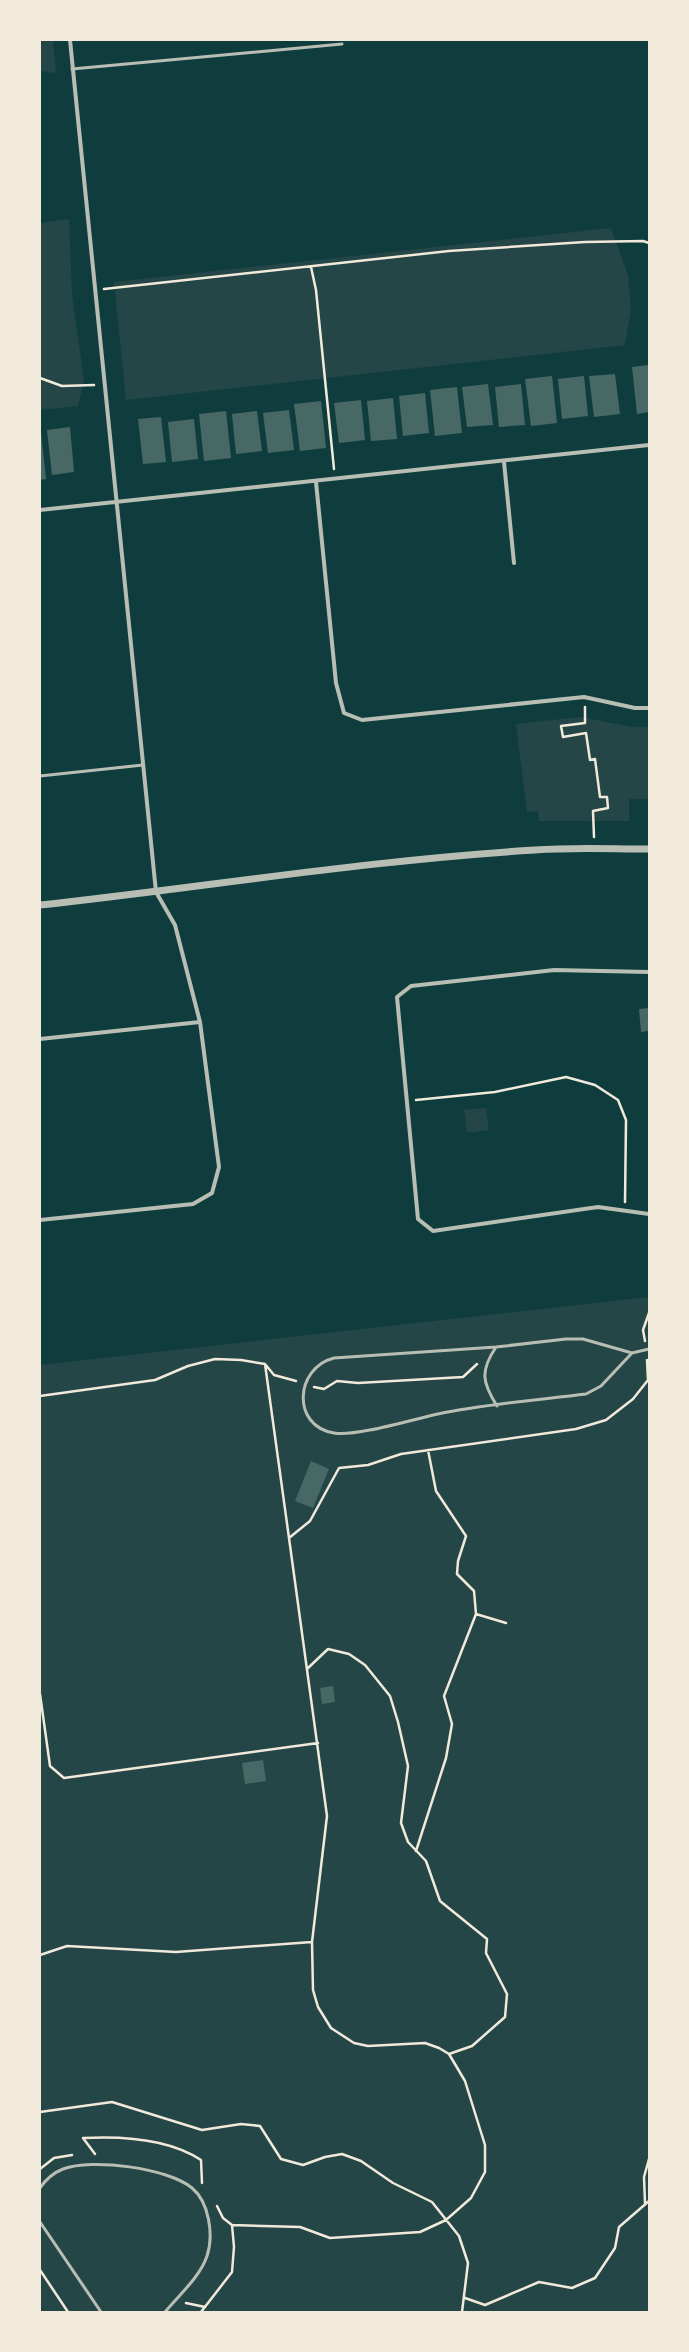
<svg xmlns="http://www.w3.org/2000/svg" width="689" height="2352" font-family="'Noto Serif',serif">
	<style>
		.green { fill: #244646 }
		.building { fill: #486865 }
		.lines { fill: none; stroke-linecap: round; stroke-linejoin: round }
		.path { stroke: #f1e9da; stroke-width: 2.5 }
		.service { stroke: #b8beb3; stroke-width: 3 }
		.minor { stroke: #b8beb3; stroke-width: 4 }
		.tertiary { stroke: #b8beb3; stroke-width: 7 }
	</style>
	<rect width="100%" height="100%" fill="#0f3d3e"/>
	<path class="green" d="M40,40H53L56,73L40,71Z
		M69,219L72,294L84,381L78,406L40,410V223Z
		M611,228L628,275L631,309L625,345L126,400L114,282Z
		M580,717L632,727H649V820L648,799H629V821H539L538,811L527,812L516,724Z
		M486,1108L489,1130L467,1133L464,1110Z
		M649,1297V2312H40V1365Z"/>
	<path class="building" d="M649,365V412L637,414L632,367Z
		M615,374L620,414L594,417L589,376Z
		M552,376L557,423L531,426L525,379Z
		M584,376L588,416L562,419L558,379Z
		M488,384L493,425L467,427L462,387Z
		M521,384L525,425L499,427L495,387Z
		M457,387L462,433L435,436L430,390Z
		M425,393L429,433L403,436L399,396Z
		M393,398L397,439L371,441L367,401Z
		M361,400L365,440L339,443L334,403Z
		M321,401L326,448L300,451L294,404Z
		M289,410L294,450L268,453L263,413Z
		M226,411L231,458L204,461L199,414Z
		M257,411L262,451L236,454L232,414Z
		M161,417L166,462L143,464L138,419Z
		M194,419L198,459L172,462L168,422Z
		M70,427L74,472L52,475L47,430Z
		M41,432L46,479L40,480V433Z
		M649,1008V1031L641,1032L639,1009Z
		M311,1461L329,1469L313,1508L295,1501Z
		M333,1686L335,1702L322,1704L320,1688Z
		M263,1760L266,1781L245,1784L242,1763Z"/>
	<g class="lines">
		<path class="path" d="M311,267L316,290L334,469
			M104,289L449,251L585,242L643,241L649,243
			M40,378L62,386L94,385
			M585,707V723L561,726L563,737L586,733L590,760L595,759L600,797H607L608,808L593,811L594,837
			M416,1100L495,1092L566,1077L595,1085L618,1100L626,1120L625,1202
			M645,1341L643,1330L649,1313
			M265,1364L289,1538
			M314,1387L324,1389L337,1381L358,1383L463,1377L477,1364
			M40,1396L155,1380L188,1366L215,1359L241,1360L265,1364L274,1375L296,1381
			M476,1614L506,1623
			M307,1669L328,1649L349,1654L365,1665L390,1696L398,1722L408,1766L401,1823L408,1842L426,1861L440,1901L487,1939L486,1953L507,1994L505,2017L472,2046L449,2054
			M40,1694L50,1766L64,1778L318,1743
			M416,1851L446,1758L452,1724L444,1696L476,1614L474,1591L457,1574L458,1561L466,1536L436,1491L428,1450
			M40,1955L67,1946L176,1952L312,1942
			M40,2112L112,2102L202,2130L241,2124L260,2126L281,2159L303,2165L325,2157L342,2154L361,2161L393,2183L432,2202L459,2236L468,2263L462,2312
			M95,2154L83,2138C122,2136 168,2138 201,2160L202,2183
			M40,2169L54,2158L72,2155
			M645,2203L644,2177L649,2159
			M232,2225L300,2227L330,2238L420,2232L446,2220L471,2198L485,2172V2145L465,2081L449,2054L439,2048L425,2043L368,2046L354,2043L331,2028L318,2007L313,1990L312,1942L327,1816L289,1538L310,1521L339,1468L368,1465L401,1454L576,1429L606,1420L633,1399L648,1380L647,1360
			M40,2270L68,2312
			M465,2298L485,2305L539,2282L572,2288L595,2278L615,2248L619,2227L649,2201
			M186,2303L205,2307
			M201,2312L232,2272L234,2247L232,2225L223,2218L217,2206"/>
		<path class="service" d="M72,69L342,44
			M40,776L143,765
			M496,1347C480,1371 482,1382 497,1406
			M632,1353L601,1386L586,1394C537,1400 486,1404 438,1414C414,1419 355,1437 334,1433C291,1426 295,1368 334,1358L496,1347L566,1339H583L632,1353L649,1349
			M40,2188C46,2179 53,2173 63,2169C92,2158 168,2168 192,2188C209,2202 214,2235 207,2256C200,2277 179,2295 165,2312
			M40,2222L101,2312"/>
		<path class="minor" d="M504,462L514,563
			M316,482L336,683L344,713L362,720L584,697L635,708H649
			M40,510L649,445
			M649,972L554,970L411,986L397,997L418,1219L433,1231L598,1207L649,1214
			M40,1039L200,1022
			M40,1220L193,1204L212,1193L219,1167L200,1022L175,925L156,892L70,40"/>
		<path class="tertiary" d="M40,905C205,887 369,860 535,850C573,847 611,849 649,849"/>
	</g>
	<rect width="689" height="2352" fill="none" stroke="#f1e9da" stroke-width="82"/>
</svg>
